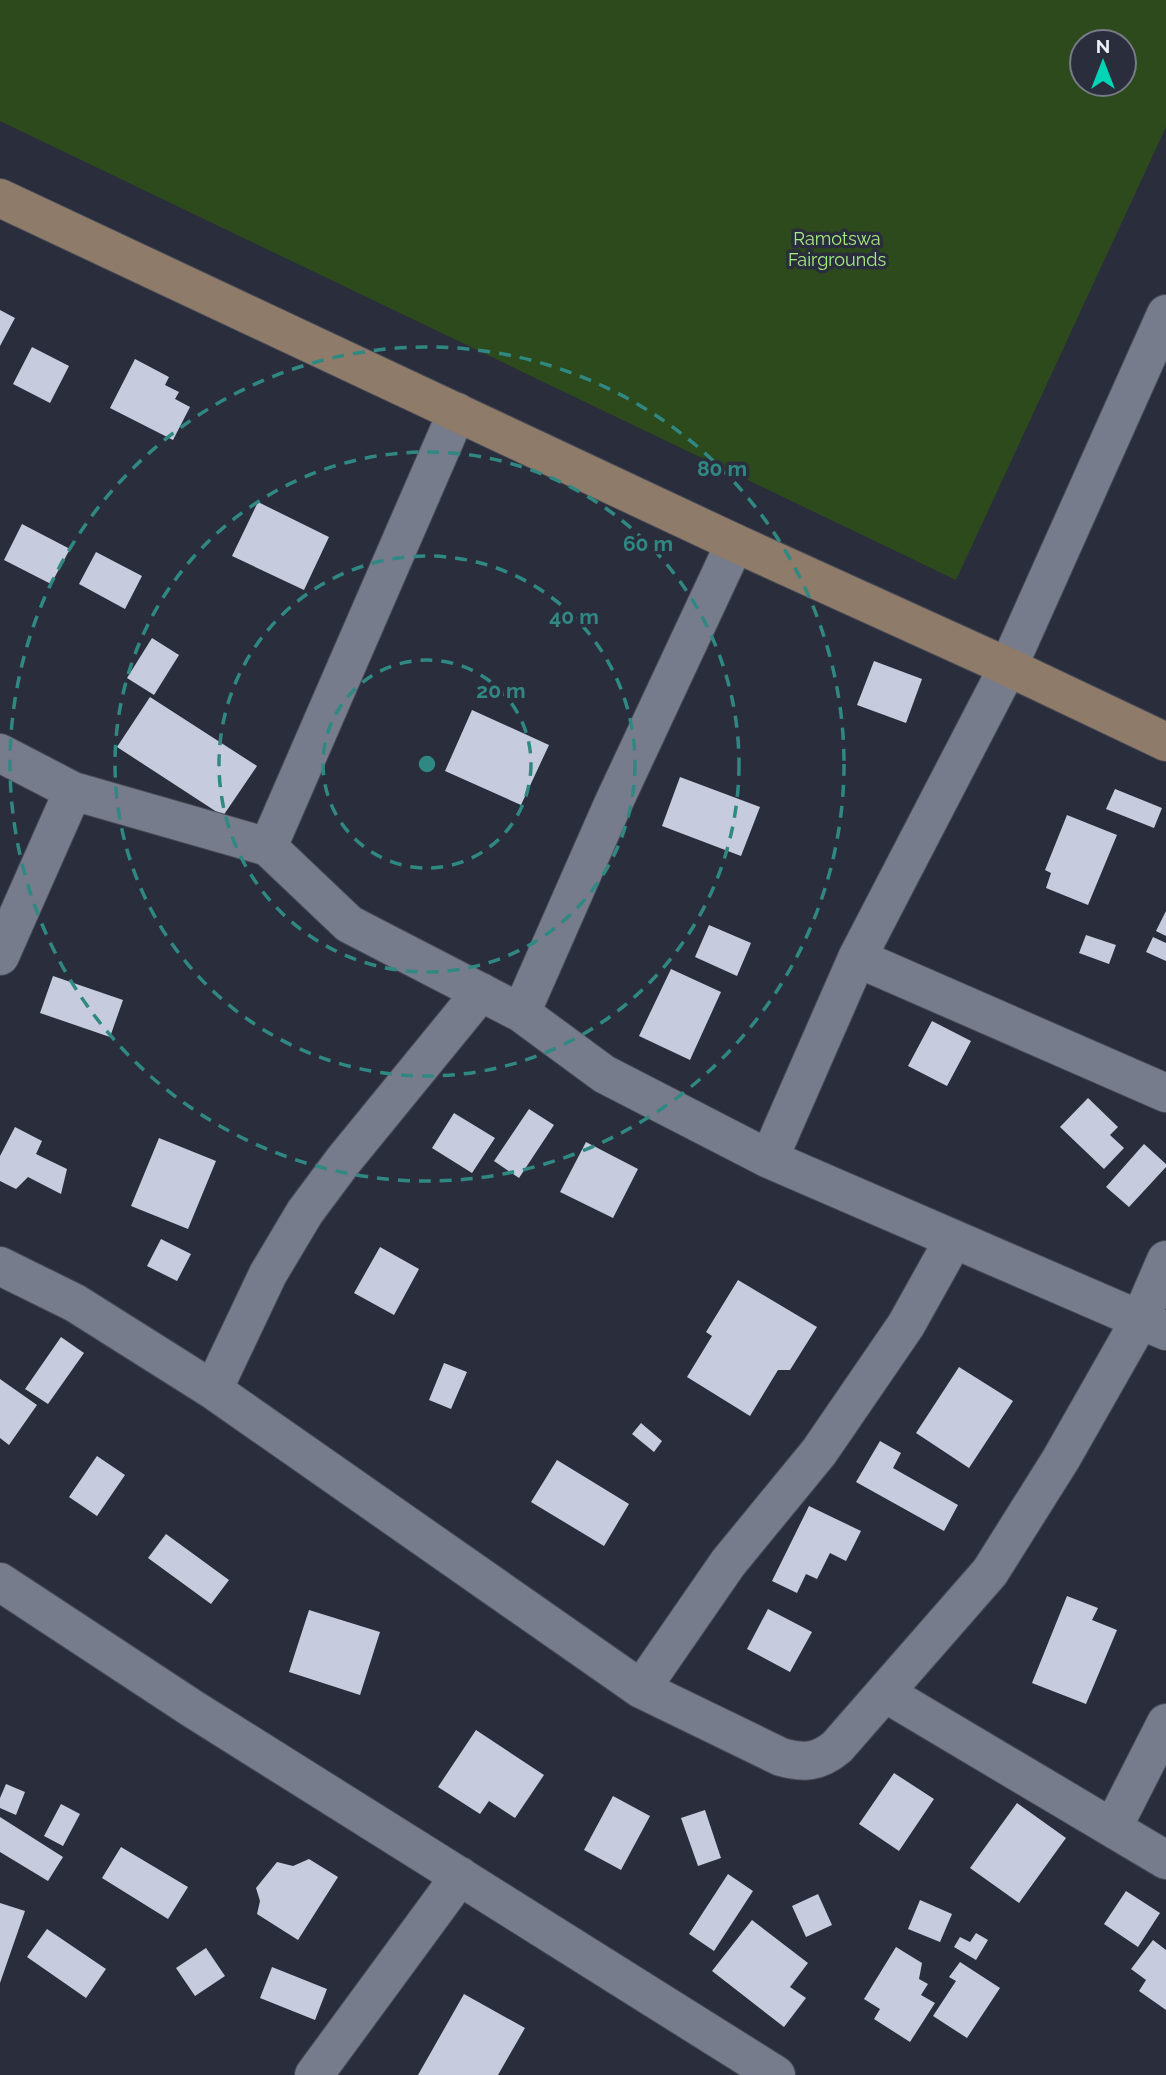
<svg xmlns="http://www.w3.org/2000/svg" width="1166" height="2075" font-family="Raleway,sans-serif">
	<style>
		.green { fill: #2d4a1c; fill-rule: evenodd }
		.building { fill: #c6ccdd }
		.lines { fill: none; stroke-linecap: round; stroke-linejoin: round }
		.street-casing { stroke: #474a56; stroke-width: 40 }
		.secondary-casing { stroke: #474a56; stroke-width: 40 }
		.street { stroke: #767c8c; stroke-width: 38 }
		.secondary { stroke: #8f7b69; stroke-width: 38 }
		.ring { fill: none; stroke: #308883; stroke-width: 3.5; stroke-dasharray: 12 9 }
		.labels { text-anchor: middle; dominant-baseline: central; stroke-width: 7; stroke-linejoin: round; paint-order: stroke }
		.park-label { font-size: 18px; fill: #a6ea81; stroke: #2a2e3c }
		.centre { fill: #308883; stroke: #2a2e3c; stroke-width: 3.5 }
		.ring-label { font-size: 21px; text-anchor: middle; font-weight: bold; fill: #308883; stroke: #2a2e3c; stroke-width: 7; stroke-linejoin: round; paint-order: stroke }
	</style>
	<rect width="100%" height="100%" fill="#2a2e3c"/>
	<path class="green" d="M0,0H1166V127L956,580L0,121ZM1082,42H1124V84H1082Z"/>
	<path class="building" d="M0,310L15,318L0,346Z
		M32,347L69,366L50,403L13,384Z
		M135,359L169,377L165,385L179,392L175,399L190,407L173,440L110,408Z
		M258,502L329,537L304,590L232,556Z
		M22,524L70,549L51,584L4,560Z
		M96,552L142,576L125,609L79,584Z
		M152,638L179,655L154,695L127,678Z
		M874,661L922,679L906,723L857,705Z
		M150,697L257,766L223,816L117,747Z
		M472,710L549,745L521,805L445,771Z
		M680,777L760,807L741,856L662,826Z
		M1115,789L1162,808L1154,828L1106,809Z
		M1067,815L1117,835L1088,905L1046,888L1051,873L1045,870Z
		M1166,911V936L1156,931Z
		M709,925L751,943L737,976L695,957Z
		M1086,935L1116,945L1109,964L1079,953Z
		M1153,937L1166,943V961L1146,952Z
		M671,969L721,992L690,1060L639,1036Z
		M53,976L123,1000L110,1037L40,1013Z
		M932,1021L971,1041L947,1086L908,1066Z
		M1088,1098L1118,1127L1110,1135L1124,1148L1104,1169L1060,1127Z
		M529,1109L554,1125L519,1178L494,1161Z
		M454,1113L495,1138L472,1173L432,1148Z
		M15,1127L42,1141L36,1154L67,1169L61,1194L28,1177L16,1189L0,1181V1156Z
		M159,1138L216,1161L188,1229L131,1206Z
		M586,1142L638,1169L613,1218L560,1192Z
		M1144,1144L1166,1164V1167L1129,1207L1106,1187Z
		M161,1239L191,1254L177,1281L147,1266Z
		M380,1247L419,1269L394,1315L354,1293Z
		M738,1280L817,1327L790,1370H778L750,1416L687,1377L712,1336L706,1332Z
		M61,1337L84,1353L48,1404L25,1389Z
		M444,1363L467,1372L451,1409L429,1400Z
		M959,1367L1013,1401L969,1468L916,1433Z
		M0,1379L37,1405L9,1445L0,1438Z
		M641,1423L662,1441L654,1452L632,1434Z
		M880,1441L901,1453L893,1468L958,1505L944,1531L856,1482Z
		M97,1456L125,1475L97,1516L69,1497Z
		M557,1460L629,1504L604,1546L531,1502Z
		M809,1506L861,1531L846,1561L830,1553L817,1579L806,1574L797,1593L772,1581Z
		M166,1534L229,1580L211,1604L148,1558Z
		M1067,1596L1098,1608L1092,1620L1117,1630L1086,1704L1032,1683Z
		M768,1609L812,1632L790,1672L747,1649Z
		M309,1610L380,1632L360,1695L289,1672Z
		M476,1730L544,1775L515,1818L489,1801L480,1814L438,1787Z
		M894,1773L934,1799L899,1851L859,1824Z
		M6,1784L25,1792L16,1815L0,1808V1798Z
		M613,1796L650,1816L621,1870L584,1850Z
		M1017,1803L1066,1838L1019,1903L970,1868Z
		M61,1804L80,1814L63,1846L44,1836Z
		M705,1810L721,1858L698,1866L681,1818Z
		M0,1817L63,1857L48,1881L0,1852Z
		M121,1847L188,1887L168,1919L102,1878Z
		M309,1859L338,1877L298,1940L257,1914L260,1901L256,1888L277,1862L293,1866Z
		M728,1874L753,1891L714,1951L689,1934Z
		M1126,1891L1160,1913L1138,1947L1104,1924Z
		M818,1894L832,1925L806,1937L792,1906Z
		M920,1900L952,1914L940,1942L908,1929Z
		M0,1903L25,1911L0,1983Z
		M752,1920L808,1963L790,1987L806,1998L784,2027L712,1971Z
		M47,1929L106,1969L86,1998L27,1957Z
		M976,1933L988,1940L976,1960L954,1947L960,1937L970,1942Z
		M1153,1940L1166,1950V2010L1139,1991L1146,1980L1131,1969Z
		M896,1947L922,1963L919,1979L928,1984L921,1995L935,2003L910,2042L874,2019L880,2009L864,1999Z
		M206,1948L225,1976L195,1996L176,1968Z
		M960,1962L1000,1988L967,2038L933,2016L956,1981L949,1977Z
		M272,1967L327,1989L315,2020L260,1998Z
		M464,1994L525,2028L498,2075H418Z"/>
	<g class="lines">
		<defs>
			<path id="street" d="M0,753L73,791L268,847L349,924L521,1013L604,1074L769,1159L1166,1331
				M268,847L457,412
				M0,956L73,791
				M857,958L1166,1093
				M521,1013L613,804L735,543
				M769,1159L857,958L1008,667L1166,314
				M0,1266L75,1303L213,1390L641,1689L781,1757C803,1763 818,1763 837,1747L990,1572L1061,1459L1140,1320L1166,1260
				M213,1390L268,1274L305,1212L343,1161L481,992
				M0,1582L193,1709L776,2075
				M641,1689L728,1563L819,1452L906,1325L954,1239
				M885,1693L1166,1860
				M1113,1827L1166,1723
				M314,2075L460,1876"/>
			<path id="secondary" d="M0,198L735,543L1008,667L1166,742"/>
		</defs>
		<use href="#street" class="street-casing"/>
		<use href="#secondary" class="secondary-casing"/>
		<use href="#street" class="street"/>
		<use href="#secondary" class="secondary"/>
	</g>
	<g class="ring">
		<circle cx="427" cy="764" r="104"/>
		<circle cx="427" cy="764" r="208"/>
		<circle cx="427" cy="764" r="312"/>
		<circle cx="427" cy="764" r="417"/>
	</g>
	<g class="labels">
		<g class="park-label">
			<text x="837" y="238">Ramotswa<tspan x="837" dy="21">Fairgrounds</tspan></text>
		</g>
	</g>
	<circle cx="427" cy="764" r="10" class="centre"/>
	<g class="ring-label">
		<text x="722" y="476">80 m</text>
		<text x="648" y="551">60 m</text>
		<text x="574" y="624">40 m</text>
		<text x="501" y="698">20 m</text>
	</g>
	<g transform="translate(1103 63)"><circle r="33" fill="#2a2e3c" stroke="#787b87" stroke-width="2"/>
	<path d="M0-5L12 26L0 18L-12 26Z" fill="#02d5b6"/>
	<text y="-10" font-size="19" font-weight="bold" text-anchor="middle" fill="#eceff8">N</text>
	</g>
</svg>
